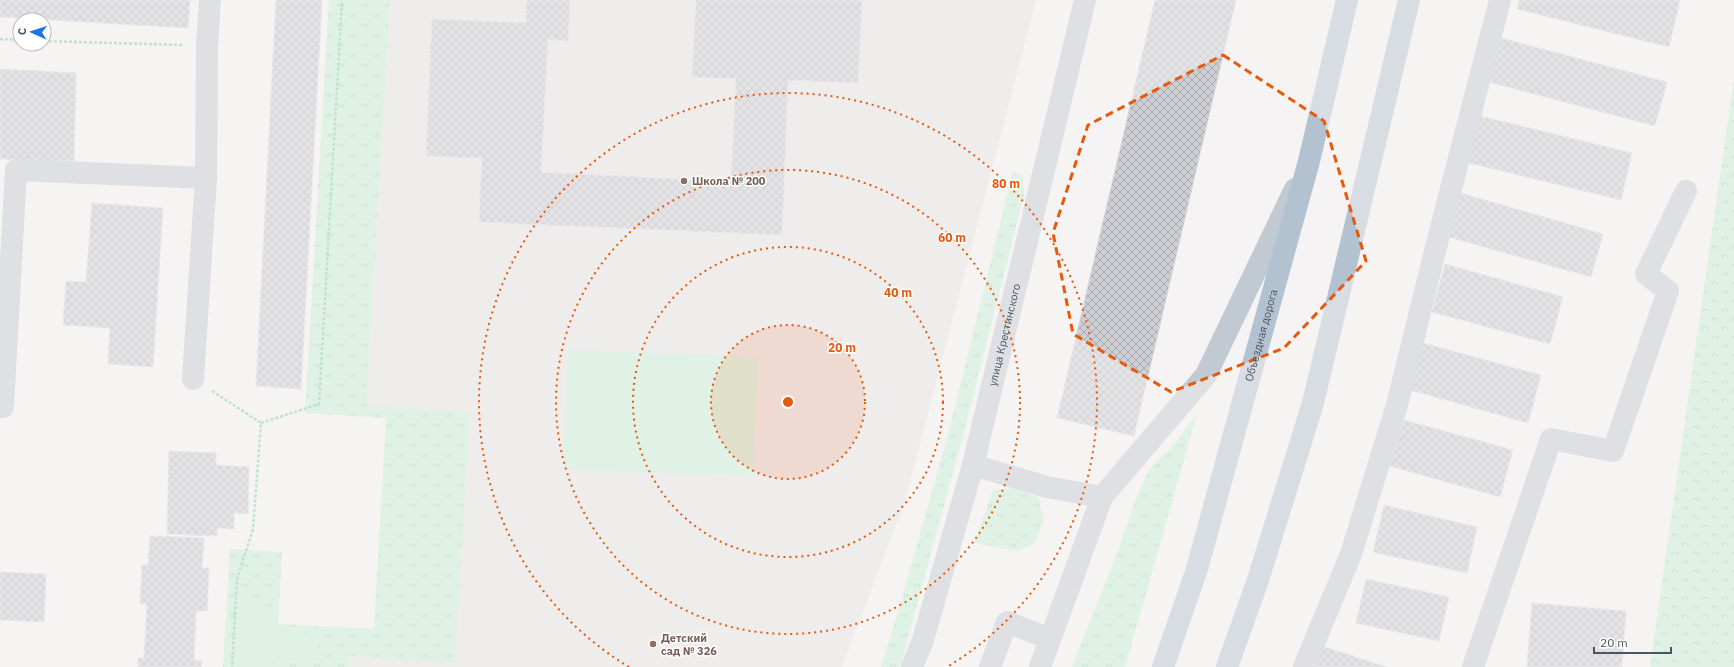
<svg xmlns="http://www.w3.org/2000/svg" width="1734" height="667" font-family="'IBM Plex Sans',sans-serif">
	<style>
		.education { fill: #e6e4e5 }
		.grass { fill: url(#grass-tufts) }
		.forest { fill: url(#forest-crowns) }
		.park { fill: #c3f1d5 }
		.building { fill: url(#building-cross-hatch); stroke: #d7d9de }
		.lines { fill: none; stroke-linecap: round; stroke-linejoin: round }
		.path { stroke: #7ad0a6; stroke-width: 2.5; stroke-dasharray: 3 2; stroke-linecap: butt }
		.minor { stroke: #c1cad2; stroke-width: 22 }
		.major { stroke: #b3c2d1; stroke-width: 22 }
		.marked { fill: none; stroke: #e8590c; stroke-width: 3; stroke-dasharray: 8 5; stroke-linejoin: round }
		.ring { fill: none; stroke: #e8590c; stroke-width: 2; stroke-dasharray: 2 4 }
		.education-dot { fill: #8d6e63; stroke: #fff; stroke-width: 1.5 }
		.labels { text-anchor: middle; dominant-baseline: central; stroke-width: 3; stroke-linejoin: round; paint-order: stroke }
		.education-label { font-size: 11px; font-weight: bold; fill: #785e54; stroke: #fff; text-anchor: start }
		.street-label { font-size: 11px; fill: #4a5661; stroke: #fff }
		.centre { fill: #e8590c; stroke: #fff; stroke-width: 2 }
		.ring-label { font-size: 12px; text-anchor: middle; font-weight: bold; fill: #e8590c; stroke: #fff; stroke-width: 3; stroke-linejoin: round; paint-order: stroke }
	</style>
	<defs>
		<pattern id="grass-tufts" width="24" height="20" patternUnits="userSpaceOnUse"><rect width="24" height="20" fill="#c3f1d5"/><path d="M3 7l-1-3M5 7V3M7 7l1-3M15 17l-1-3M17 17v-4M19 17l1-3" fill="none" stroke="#a0c6b0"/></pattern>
		<pattern id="forest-crowns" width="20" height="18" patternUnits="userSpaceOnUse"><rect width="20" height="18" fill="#c3f1d5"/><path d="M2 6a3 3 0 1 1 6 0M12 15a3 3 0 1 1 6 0" fill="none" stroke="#a0c6b0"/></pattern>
		<pattern id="building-cross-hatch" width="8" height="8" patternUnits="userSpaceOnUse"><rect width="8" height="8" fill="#cdcfd5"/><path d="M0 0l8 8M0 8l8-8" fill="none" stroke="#a8abb0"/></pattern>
	</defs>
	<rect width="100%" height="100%" fill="#f5f3f3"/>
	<path class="education" d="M390,0H1036L906,498L842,667H349L350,656L455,662L470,412L366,405Z"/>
	<path class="grass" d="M329,0H390L366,405L470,412L455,663L350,656L349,667H223L230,549L282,552L278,624L374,629L386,418L305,413Z
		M1013,171L1023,177L1024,196L962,439L902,660L900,667H881L902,598L948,435Z
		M1197,414L1125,667H1072L1121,543L1135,501L1149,470L1172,447Z
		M1011,488L1038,497L1044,520L1034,544L1017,551L975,543L993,490Z"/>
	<path class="forest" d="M1734,78V667H1650Z"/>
	<path class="park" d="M568,350L758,357L753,476L563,469Z
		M242,590C268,603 269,607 279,633L318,635V658L277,656L273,667H238Z"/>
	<path class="building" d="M0,0H190L188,28L0,17Z
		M276,0H322L301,389L256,386Z
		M527,0H570L568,41L548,39L541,172L731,182L736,79L692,77L696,0H862L858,83L788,80L782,235L479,222L482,158L426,156L432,19L526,23Z
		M1155,0H1236L1134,436L1057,418Z
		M1519,0H1680L1669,47L1517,9Z
		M1501,38L1667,82L1655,126L1489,82Z
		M0,69L76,73L74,161L0,159Z
		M1480,116L1632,153L1621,200L1469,163Z
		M1457,192L1603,234L1591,277L1445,236Z
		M92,203L163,208L153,367L108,364L110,328L63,325L66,281L86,282Z
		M1445,264L1563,297L1550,344L1432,312Z
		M1423,343L1541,375L1528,423L1410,390Z
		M1404,420L1513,450L1500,497L1390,466Z
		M169,451L216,453V465L249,467L248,514L234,513V529L217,528V536L167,534Z
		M1384,505L1477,527L1467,573L1373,552Z
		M150,536L204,538L202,568H209L207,611H196L194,660L202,661L201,667H138V658H144L147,604H140L142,565H148Z
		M0,572L46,574L44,622L0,620Z
		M1366,579L1449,597L1439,641L1356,623Z
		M1532,603L1626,611L1622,667H1527Z
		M1322,646L1387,667H1315Z"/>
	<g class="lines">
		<path class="path" d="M0,39L20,40
			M44,41L182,45
			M212,391L261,423L253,529L237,579L232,667
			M261,423L319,404L342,0"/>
		<g class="minor">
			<path d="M193,379L206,178L207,46L210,0"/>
			<path d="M0,407H3L16,170L206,178"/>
			<path d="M973,465L1047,487L1102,497"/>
			<path id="s1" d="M912,667L923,640L973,465L1085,0"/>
			<path d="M990,667L1007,622L1050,639"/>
			<path d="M1040,667L1102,497L1206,375L1295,189"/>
			<path d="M1304,667L1351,554L1397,405L1436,247L1500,0"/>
			<path d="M1473,667L1551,439L1613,451L1668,291L1646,274L1686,191"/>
		</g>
		<g class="major">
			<path id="s2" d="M1163,667L1197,569L1246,390L1309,161L1347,0"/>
			<path d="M1227,667L1258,580L1313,403L1409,0"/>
		</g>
	</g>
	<path d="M0 0H1734V667H0ZM1223,55L1324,121L1366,261L1284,348L1171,392L1073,334L1053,233L1088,125Z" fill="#f5f3f3" fill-opacity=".55" fill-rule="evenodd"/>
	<path class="marked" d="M1223,55L1324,121L1366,261L1284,348L1171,392L1073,334L1053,233L1088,125Z"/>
	<circle cx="788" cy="402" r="77" fill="#e8590c" fill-opacity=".12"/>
	<g class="ring">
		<circle cx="788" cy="402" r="77"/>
		<circle cx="788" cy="402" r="155"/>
		<circle cx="788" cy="402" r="232"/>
		<path d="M629 667A309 309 0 1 1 947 667"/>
	</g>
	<g class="education-dot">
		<circle cx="684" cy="181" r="4"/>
		<circle cx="653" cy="644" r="4"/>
	</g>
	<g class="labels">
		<g class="education-label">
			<text x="692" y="181">Школа № 200</text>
			<text x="661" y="638">Детский<tspan x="661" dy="13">сад № 326</tspan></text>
		</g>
		<g class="street-label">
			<text stroke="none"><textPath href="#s1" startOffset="345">улица Крестинского</textPath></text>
			<text stroke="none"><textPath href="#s2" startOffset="346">Объездная дорога</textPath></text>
		</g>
	</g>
	<circle cx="788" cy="402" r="6" class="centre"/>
	<g class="ring-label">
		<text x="1006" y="188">80 m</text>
		<text x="952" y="242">60 m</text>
		<text x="898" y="297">40 m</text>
		<text x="842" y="352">20 m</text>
	</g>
	<g transform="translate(32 32) rotate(273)"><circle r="19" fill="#ffffff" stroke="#b7bbc0"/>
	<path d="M0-3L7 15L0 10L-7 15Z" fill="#1a73e8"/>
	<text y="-6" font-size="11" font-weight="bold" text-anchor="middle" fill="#4a5661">С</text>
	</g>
	<path d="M1594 647v6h77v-6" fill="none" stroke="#4a5661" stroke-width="2"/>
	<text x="1600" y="647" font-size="12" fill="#4a5661" stroke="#ffffff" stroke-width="3" paint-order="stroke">20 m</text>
</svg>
